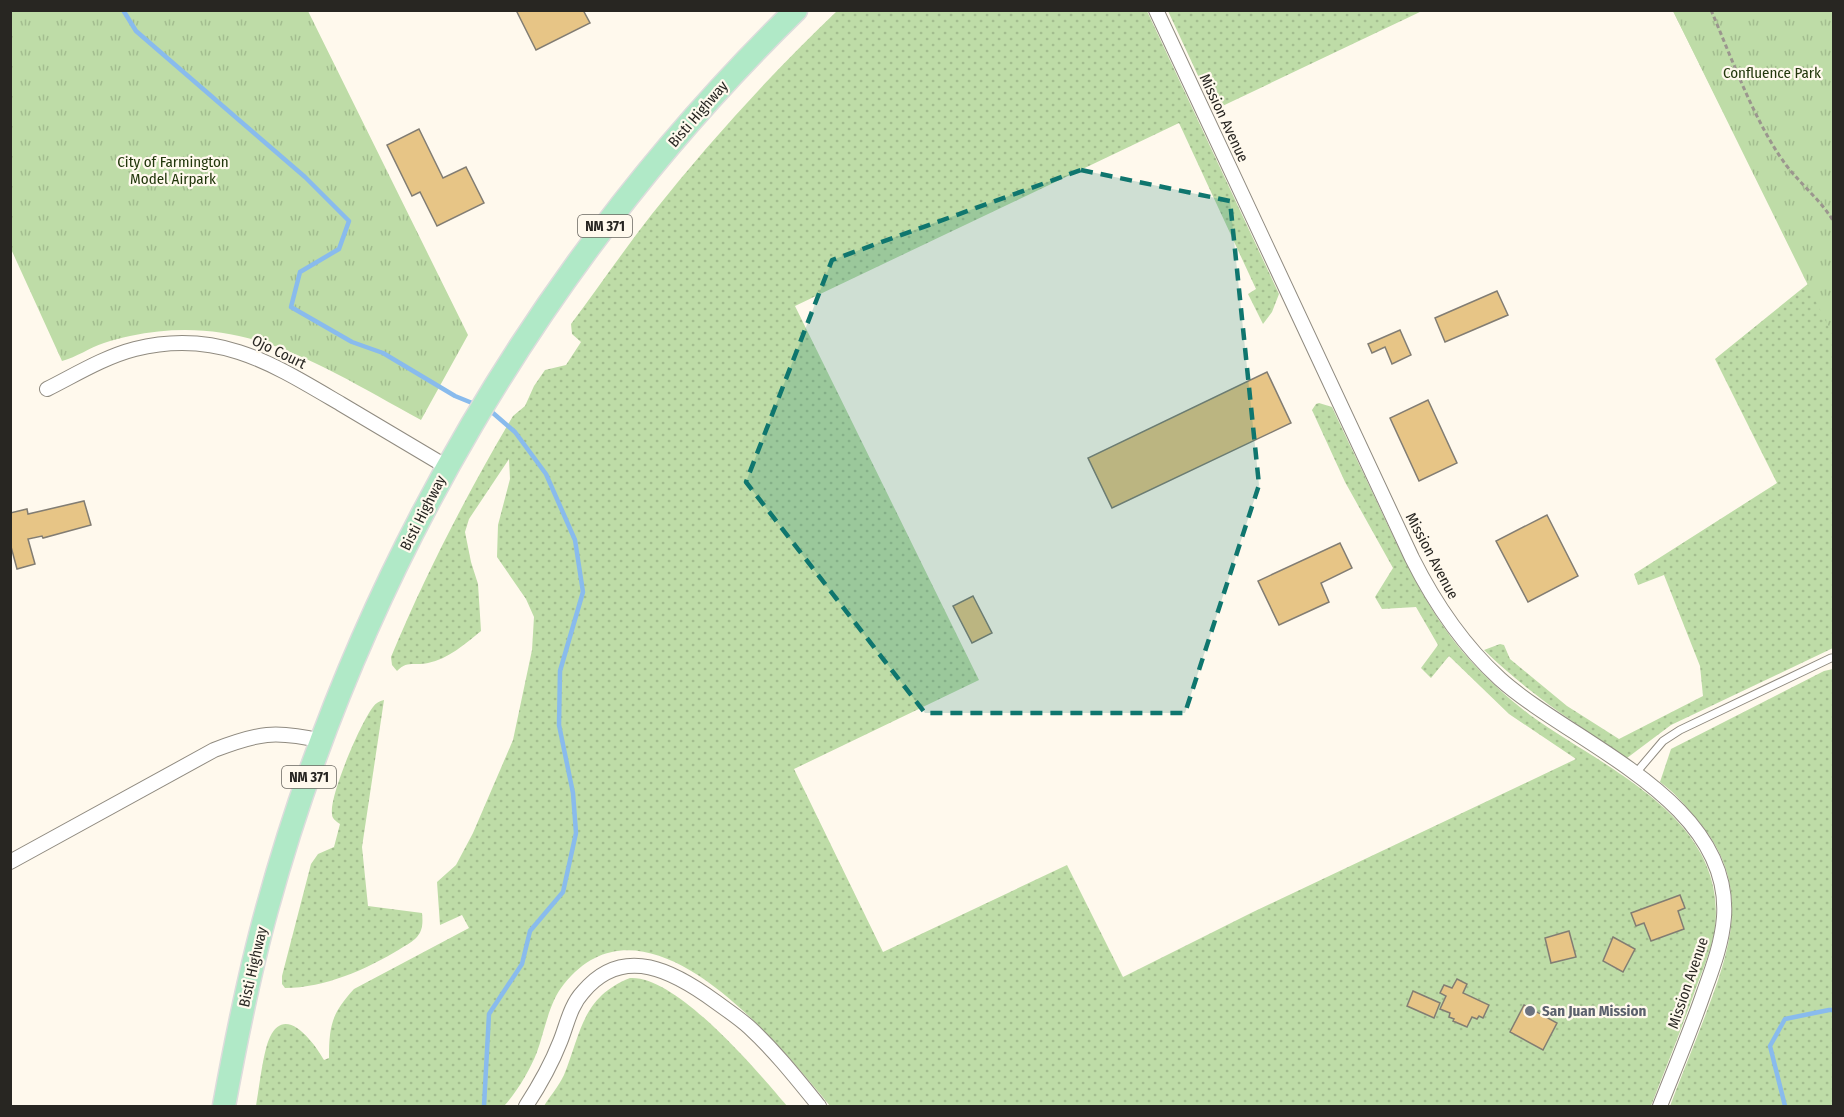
<svg xmlns="http://www.w3.org/2000/svg" width="1844" height="1117" font-family="'Fira Sans Condensed',sans-serif">
	<style>
		.grass { fill: url(#grass-dots) }
		.park { fill: url(#park-tufts) }
		.lines { fill: none; stroke-linecap: round; stroke-linejoin: round }
		.stream { stroke: #89bbed; stroke-width: 4.5 }
		.building { fill: #e7c586; stroke: #827d73; stroke-width: 1.5 }
		.lane-casing { stroke: #908b80; stroke-width: 9 }
		.street-casing { stroke: #908b80; stroke-width: 16 }
		.primary-casing { stroke: #dddcdc; stroke-width: 25 }
		.path { stroke: #9b968e; stroke-width: 3; stroke-dasharray: 4.5 3; stroke-linecap: butt }
		.lane { stroke: #fff; stroke-width: 7 }
		.street { stroke: #fff; stroke-width: 14 }
		.primary { stroke: #b0e9c7; stroke-width: 22 }
		.marked { fill: #0f766e; fill-opacity: 0.2; stroke: #0f766e; stroke-width: 4.5; stroke-dasharray: 12 8; stroke-linejoin: round }
		.worship-dot { fill: #6b7280; stroke: #fff9ed; stroke-width: 2 }
		.labels { text-anchor: middle; dominant-baseline: central; stroke-width: 4.5; stroke-linejoin: round; paint-order: stroke }
		.shield { fill: #fff9ed; stroke: #68655f; stroke-width: 1.5 }
		.shield-label { font-size: 14px; font-weight: bold; fill: #282622 }
		.park-label { font-size: 15px; fill: #22370c; stroke: #fff9ed }
		.street-label { font-size: 15px; fill: #282622; stroke: #fff9ed }
		.worship-label { font-size: 15px; font-weight: bold; fill: #5b616d; stroke: #fff9ed; text-anchor: start }
	</style>
	<defs>
		<pattern id="grass-dots" width="8" height="8" patternUnits="userSpaceOnUse" patternTransform="scale(1.5)"><rect width="8" height="8" fill="#bedca7"/><path d="M2 2h.1M6 6h.1" fill="none" stroke="#a3bd8f" stroke-width="1.8" stroke-linecap="round"/></pattern>
		<pattern id="park-tufts" width="24" height="20" patternUnits="userSpaceOnUse" patternTransform="scale(1.5)"><rect width="24" height="20" fill="#bedca7"/><path d="M3 7l-1-3M5 7V3M7 7l1-3M15 17l-1-3M17 17v-4M19 17l1-3" fill="none" stroke="#a3bd8f"/></pattern>
	</defs>
	<rect width="100%" height="100%" fill="#fff9ed"/>
	<path class="grass" d="M837,11H1147L1279,294L1272,312L1263,324L1248,294L1256,289L1179,123L795,306L979,680L794,769L883,952L1067,865L1123,977L1253,912L1576,759L1509,714L1449,656L1431,678L1421,668L1438,645L1416,607L1382,609L1375,597L1393,568L1345,482L1312,410L1316,404L1319,403L1332,407C1349,444 1367,480 1384,517C1408,568 1432,618 1470,660C1488,680 1509,699 1530,715C1603,768 1728,817 1715,928C1712,948 1703,969 1696,988C1682,1028 1666,1067 1651,1106H830C778,1043 647,880 564,984C549,1002 545,1030 537,1052C530,1070 517,1092 504,1106H256C259,1090 263,1051 270,1037C286,1003 315,1044 324,1060L329,1058C329,1025 332,1013 354,989L469,928L462,915L440,925L437,882L456,865L473,833L513,740L532,650L534,617L526,599L497,557L498,525L510,479L509,459L469,519L465,532L471,562L478,584L481,631C465,644 448,659 428,663C415,666 407,660 397,671L392,665L391,657C426,573 467,494 513,416L525,406L534,386L545,370L566,365L581,342L572,334L571,324C598,288 624,250 652,214C709,142 771,74 837,11Z
		M1168,11H1422L1214,110Z
		M1673,11H1833V648L1671,725L1627,758C1575,723 1529,694 1484,650L1500,644L1504,645L1510,659L1567,706L1619,739L1703,696L1700,666L1664,575L1638,585L1634,574L1777,483L1715,359L1809,283Z
		M1833,669V1106H1670C1682,1074 1696,1041 1708,1008C1735,937 1749,880 1696,818C1685,805 1674,792 1660,782L1671,749L1824,671Z
		M384,700L362,847L368,906L422,913C423,923 423,932 415,939C411,943 404,946 400,949C367,969 325,988 285,988L282,984V976L311,864L318,854L334,847L340,824C336,821 332,819 332,814C329,796 361,722 373,707C376,703 379,701 384,700Z
		M630,978C677,975 758,1072 787,1106H544C550,1096 559,1086 564,1075C581,1033 582,997 630,978Z"/>
	<path class="park" d="M10,11H308L468,335L421,420C324,368 246,311 130,336C121,338 112,340 104,343C89,348 77,357 62,361L11,249Z
		M1673,11H1833V336Z"/>
	<g class="lines">
		<path class="stream" d="M123,10L136,31L305,177L349,221L339,249L300,272L291,307L352,342L383,353L455,396L477,405
			M484,1106L489,1014L522,964L530,931L563,892L576,833L573,793L559,725L560,671L583,592L575,540L546,474L515,432L493,413L487,410
			M1785,1106L1770,1046L1785,1019L1829,1010H1834"/>
	</g>
	<path class="building" d="M516,10H583L590,23L536,50Z
		M419,129L443,178L466,167L484,203L437,226L420,192L412,196L387,145Z
		M1497,291L1508,315L1445,342L1435,318Z
		M1400,330L1411,355L1392,364L1385,347L1372,353L1368,344Z
		M1267,372L1291,423L1112,508L1088,458Z
		M1428,400L1457,463L1419,481L1390,418Z
		M84,501L91,525L43,538L42,536L28,539L35,564L17,569L10,543V513L27,509L28,514Z
		M1547,515L1578,576L1528,602L1496,541Z
		M1340,543L1352,568L1321,583L1329,602L1279,625L1258,581Z
		M973,596L992,633L972,643L953,606Z
		M1680,895L1685,908L1678,911L1684,929L1651,941L1644,923L1636,926L1631,913Z
		M1569,931L1576,957L1551,963L1545,938Z
		M1613,937L1635,949L1623,972L1603,961Z
		M1457,979L1467,984L1463,993L1489,1005L1483,1018L1479,1016L1477,1019L1472,1017L1467,1027L1453,1021L1454,1019L1449,1017L1450,1013L1440,1009L1446,996L1440,993L1444,985L1452,988Z
		M1413,991L1440,1003L1434,1018L1407,1006Z
		M1524,1005L1557,1023L1543,1050L1510,1032Z"/>
	<g class="lines">
		<defs>
			<path id="lane" d="M1635,774L1663,741L1680,730L1831,658"/>
			<path id="street" d="M1156,10L1412,558C1434,602 1464,646 1500,679C1573,744 1732,800 1724,917C1722,943 1713,967 1704,992C1691,1030 1675,1068 1660,1106
				M47,389C75,375 104,357 135,349C218,328 273,364 341,404C376,425 412,446 447,467
				M10,862L214,750C258,733 275,730 322,741
				M526,1106C539,1086 551,1065 560,1042C567,1025 570,1006 583,992C624,943 675,972 716,1002C727,1010 739,1018 749,1027C775,1051 797,1079 819,1106"/>
			<path id="primary" d="M224,1106C236,1040 249,974 267,909C360,570 544,256 796,10"/>
		</defs>
		<use href="#lane" class="lane-casing"/>
		<use href="#street" class="street-casing"/>
		<use href="#primary" class="primary-casing"/>
		<path class="path" d="M1711,10C1732,59 1755,123 1786,165C1802,186 1819,198 1834,222"/>
		<use href="#lane" class="lane"/>
		<use href="#street" class="street"/>
		<use href="#primary" class="primary"/>
	</g>
	<path class="marked" d="M1081,170L1230,201L1259,485L1185,713H925L746,482L832,260Z"/>
	<circle class="worship-dot" cx="1530" cy="1011" r="6"/>
	<g class="labels">
		<g class="shield">
			<rect x="578" y="215" width="54" height="22" rx="4.5"/>
			<rect x="282" y="766" width="54" height="22" rx="4.5"/>
		</g>
		<g class="shield-label">
			<text x="605" y="226">NM 371</text>
			<text x="309" y="777">NM 371</text>
		</g>
		<g class="park-label">
			<text x="1772" y="73">Confluence Park</text>
			<text x="173" y="162">City of Farmington<tspan x="173" dy="17">Model Airpark</tspan></text>
		</g>
		<g class="street-label">
			<text transform="translate(698 114) rotate(-49)">Bisti Highway</text>
			<text transform="translate(1224 118) rotate(65)">Mission Avenue</text>
			<text transform="translate(279 352) rotate(26)">Ojo Court</text>
			<text transform="translate(423 513) rotate(-63)">Bisti Highway</text>
			<text transform="translate(1432 556) rotate(62)">Mission Avenue</text>
			<text transform="translate(253 967) rotate(-77)">Bisti Highway</text>
			<text transform="translate(1688 983) rotate(-71)">Mission Avenue</text>
		</g>
		<g class="worship-label">
			<text x="1542" y="1011">San Juan Mission</text>
		</g>
	</g>
	<rect width="1844" height="1117" fill="none" stroke="#282622" stroke-width="24"/>
</svg>
